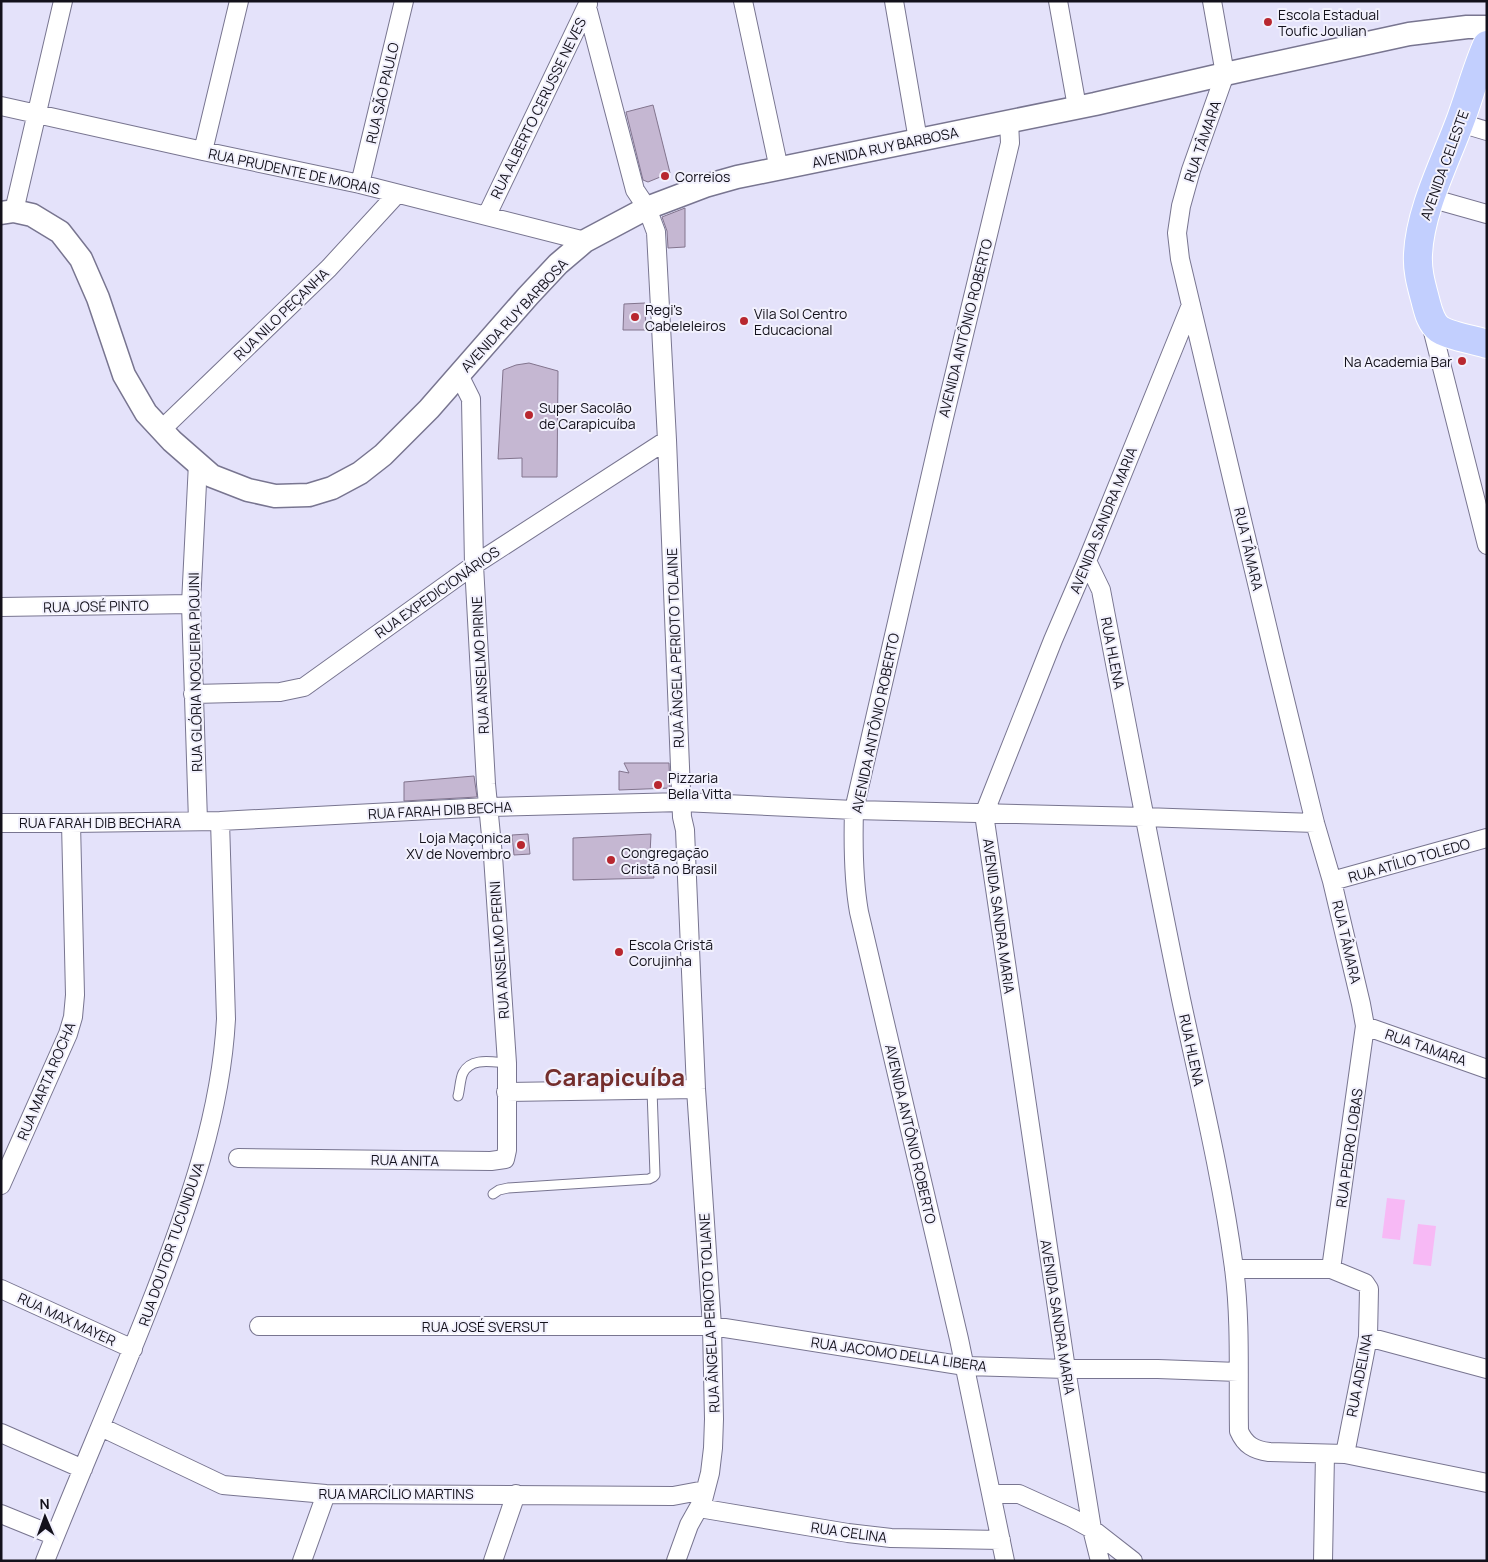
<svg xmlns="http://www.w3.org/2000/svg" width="1488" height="1562" font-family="Manrope,sans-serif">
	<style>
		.green { fill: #f7b9f5 }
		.building { fill: #c5b7d2; stroke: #82748d }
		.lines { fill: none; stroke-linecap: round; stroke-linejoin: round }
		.service-casing { stroke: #787590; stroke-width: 11 }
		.minor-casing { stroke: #787590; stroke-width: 20 }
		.tertiary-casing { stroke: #787590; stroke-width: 25 }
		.primary-casing { stroke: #fff; stroke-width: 30 }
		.service { stroke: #fff; stroke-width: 9 }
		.minor { stroke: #fff; stroke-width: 18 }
		.tertiary { stroke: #fff; stroke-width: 22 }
		.primary { stroke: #c2cffe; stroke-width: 28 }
		.poi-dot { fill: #b8272f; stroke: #f2f1fd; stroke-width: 2 }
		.labels { text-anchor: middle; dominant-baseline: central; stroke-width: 4; stroke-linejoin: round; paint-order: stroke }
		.poi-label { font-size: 14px; fill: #13111b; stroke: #f2f1fd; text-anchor: start }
		.street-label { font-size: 14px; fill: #13111b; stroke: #f2f1fd }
		.town-label { font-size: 24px; font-weight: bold; fill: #742e2c; stroke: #f2f1fd }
	</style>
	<rect width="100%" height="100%" fill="#e4e2fa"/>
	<path class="green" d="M1387,1198L1405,1200L1400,1240L1382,1238Z
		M1418,1224L1436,1226L1431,1266L1413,1264Z"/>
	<path class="building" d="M653,105L670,173L648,182L643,180L626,112Z
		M685,208V247L668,248L667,231L662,217Z
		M645,303L646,330H623L624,304Z
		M529,363L558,371L557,477H522V458L498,459L503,370L516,365Z
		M624,763H669L670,788L619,790V771L629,773Z
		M474,776L477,797L404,801V782Z
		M528,834L530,854L514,855L512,835Z
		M651,834L650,854L654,878L573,880V838Z"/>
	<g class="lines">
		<defs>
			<path id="service" d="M458,1096C460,1089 460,1079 463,1073C471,1057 492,1062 507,1063
				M493,1194L499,1190L508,1188L649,1179L653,1177L655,1175L652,1090"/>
			<path id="minor" d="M743,1L779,169
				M894,1L918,140
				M1058,1L1077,107
				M1212,1L1225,74L1191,170L1181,206L1177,233L1180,259L1275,659L1315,823L1332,881L1361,1004L1365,1026L1331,1269
				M587,7L635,190L647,208L656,232L667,440L682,817L685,830L687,878L696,1089L712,1326L714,1419L713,1448L710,1473L703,1500L689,1525L676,1561
				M1,106L203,151L360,184L585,241
				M1460,123L1487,131
				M203,151L239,1
				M360,184L404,1
				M1430,198L1487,214
				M14,211L63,1
				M487,215L588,4
				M1430,320L1487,545
				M161,430L329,268L397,194
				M198,463L191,604L198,821
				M1087,561L1101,590C1127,727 1153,863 1181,999C1200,1088 1222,1178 1234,1268C1241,1322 1238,1377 1239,1431C1245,1445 1254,1450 1269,1452L1345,1454L1487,1483
				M1,607L191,604
				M193,694L280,692L304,687L474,565L667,440
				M1,823H71L220,821L488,807L682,802L854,810L1144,817L1315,823
				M1332,881L1487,838
				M1365,1026L1487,1069
				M506,1092L696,1089
				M238,1158L491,1161L505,1159L507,1150V1063L493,856L486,784L474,565L471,399L459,375
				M1,1185L68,1034L73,1017L75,995L71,823
				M1234,1269H1331L1365,1283L1369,1289L1368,1337L1345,1454
				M1,1289L133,1349
				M259,1326H712L965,1366L1066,1369H1158L1238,1372
				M1368,1337L1487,1369
				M101,1427L223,1485L326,1494L673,1496L705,1490
				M1,1433L83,1469
				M991,1494H1019L1072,1518L1092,1529L1133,1561
				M699,1508L848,1533L891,1538L1001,1540
				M1,1514L55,1536
				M45,1561C81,1471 120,1382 155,1292C189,1204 221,1113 226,1019L220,821
				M302,1561L326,1494
				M493,1561L516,1494
				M1005,1561L959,1339L859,912C853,878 853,845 854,810L942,426L1010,143L1009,121
				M1100,1561L1092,1529L1066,1369L984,814L1053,640L1087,561L1191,305
				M1323,1561L1325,1454"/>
			<path id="tertiary" d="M1,213L14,211L32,215L60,232L81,259L98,298L124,375L146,413L172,441L212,476L248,490L275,496L309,495L332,488L360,473L383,455L429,409L528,296L558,264L585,241L647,208L705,186L737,177L1095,104L1225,74L1409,34L1467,27H1487"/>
			<path id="primary" d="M1487,45C1476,70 1469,98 1459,124C1444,164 1420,211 1418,254C1417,270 1421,284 1425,299C1428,310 1430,322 1439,329C1449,336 1475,340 1487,344"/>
		</defs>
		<use href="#service" class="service-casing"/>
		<use href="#minor" class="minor-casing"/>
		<use href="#tertiary" class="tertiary-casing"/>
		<use href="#primary" class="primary-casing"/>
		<use href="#service" class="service"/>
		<use href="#minor" class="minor"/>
		<use href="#tertiary" class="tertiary"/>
		<use href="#primary" class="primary"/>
	</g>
	<g class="poi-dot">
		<circle cx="1268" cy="22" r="5"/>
		<circle cx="665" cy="176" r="5"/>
		<circle cx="635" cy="317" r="5"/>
		<circle cx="744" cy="321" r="5"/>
		<circle cx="1462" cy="361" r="5"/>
		<circle cx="529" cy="415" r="5"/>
		<circle cx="658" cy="785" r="5"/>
		<circle cx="521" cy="845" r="5"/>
		<circle cx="611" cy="860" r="5"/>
		<circle cx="619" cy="952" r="5"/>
	</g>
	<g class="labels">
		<g class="poi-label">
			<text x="1278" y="14">Escola Estadual<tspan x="1278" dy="16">Toufic Joulian</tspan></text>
			<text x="675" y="176">Correios</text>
			<text x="645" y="309">Regi's<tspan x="645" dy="16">Cabeleleiros</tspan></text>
			<text x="754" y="313">Vila Sol Centro<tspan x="754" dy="16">Educacional</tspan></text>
			<text x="1452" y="361" text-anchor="end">Na Academia Bar</text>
			<text x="539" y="407">Super Sacolão<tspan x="539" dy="16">de Carapicuíba</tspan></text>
			<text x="668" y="777">Pizzaria<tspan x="668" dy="16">Bella Vitta</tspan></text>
			<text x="511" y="837" text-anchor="end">Loja Maçonica<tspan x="511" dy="16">XV de Novembro</tspan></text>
			<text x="621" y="852">Congregação<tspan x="621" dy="16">Cristã no Brasil</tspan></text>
			<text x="629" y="944">Escola Cristã<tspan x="629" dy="16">Corujinha</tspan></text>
		</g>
		<g class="street-label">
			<text transform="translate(382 93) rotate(-77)">RUA SÃO PAULO</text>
			<text transform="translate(538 108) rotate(-64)">RUA ALBERTO CERUSSE NEVES</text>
			<text transform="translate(1202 141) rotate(-71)">RUA TÂMARA</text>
			<text transform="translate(885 147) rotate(-12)">AVENIDA RUY BARBOSA</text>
			<text transform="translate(1444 165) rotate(-70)">AVENIDA CELESTE</text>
			<text transform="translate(294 171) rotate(12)">RUA PRUDENTE DE MORAIS</text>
			<text transform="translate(281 314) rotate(-44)">RUA NILO PEÇANHA</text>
			<text transform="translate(514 315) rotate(-47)">AVENIDA RUY BARBOSA</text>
			<text transform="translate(965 328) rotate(-76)">AVENIDA ANTÔNIO ROBERTO</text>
			<text transform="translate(1103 520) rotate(-68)">AVENIDA SANDRA MARIA</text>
			<text transform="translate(1249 549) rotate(77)">RUA TÂMARA</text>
			<text transform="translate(437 592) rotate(-35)">RUA EXPEDICIONÁRIOS</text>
			<text transform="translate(96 606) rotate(-1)">RUA JOSÉ PINTO</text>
			<text transform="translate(675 648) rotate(-92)">RUA ÂNGELA PERIOTO TOLAINE</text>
			<text transform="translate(1113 653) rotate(79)">RUA HLENA</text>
			<text transform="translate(480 665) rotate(-93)">RUA ANSELMO PIRINE</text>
			<text transform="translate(195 672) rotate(-91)">RUA GLÓRIA NOGUEIRA PIQUINI</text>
			<text transform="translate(875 723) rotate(-78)">AVENIDA ANTÔNIO ROBERTO</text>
			<text transform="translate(440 810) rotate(-3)">RUA FARAH DIB BECHA</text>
			<text x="100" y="822">RUA FARAH DIB BECHARA</text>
			<text transform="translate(1409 860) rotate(-16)">RUA ATÍLIO TOLEDO</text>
			<text transform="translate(999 916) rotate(82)">AVENIDA SANDRA MARIA</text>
			<text transform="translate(1347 942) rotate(77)">RUA TÂMARA</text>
			<text transform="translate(499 950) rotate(-94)">RUA ANSELMO PERINI</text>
			<text transform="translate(1426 1047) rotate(19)">RUA TAMARA</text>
			<text transform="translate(1192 1050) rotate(78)">RUA HLENA</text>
			<text transform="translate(46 1081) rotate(-67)">RUA MARTA ROCHA</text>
			<text transform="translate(911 1134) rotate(77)">AVENIDA ANTÔNIO ROBERTO</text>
			<text transform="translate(1349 1148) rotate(-82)">RUA PEDRO LOBAS</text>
			<text transform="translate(405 1160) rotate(1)">RUA ANITA</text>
			<text transform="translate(171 1244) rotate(-71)">RUA DOUTOR TUCUNDUVA</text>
			<text transform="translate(709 1313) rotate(-93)">RUA ÂNGELA PERIOTO TOLIANE</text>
			<text transform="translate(1058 1317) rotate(81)">AVENIDA SANDRA MARIA</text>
			<text transform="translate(67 1319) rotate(25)">RUA MAX MAYER</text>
			<text x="485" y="1326">RUA JOSÉ SVERSUT</text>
			<text transform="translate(899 1354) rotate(8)">RUA JACOMO DELLA LIBERA</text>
			<text transform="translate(1359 1375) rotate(-79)">RUA ADELINA</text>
			<text x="396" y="1493">RUA MARCÍLIO MARTINS</text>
			<text transform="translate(849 1532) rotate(8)">RUA CELINA</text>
		</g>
		<g class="town-label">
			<text x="615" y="1076">Carapicuíba</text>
		</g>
	</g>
	<rect width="1488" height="1562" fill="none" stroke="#13111b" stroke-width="5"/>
	<g transform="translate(45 1517) rotate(358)" stroke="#f2f1fd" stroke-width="4" paint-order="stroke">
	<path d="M0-4L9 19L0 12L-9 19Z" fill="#13111b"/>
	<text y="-8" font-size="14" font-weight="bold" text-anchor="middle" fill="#13111b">N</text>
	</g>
</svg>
